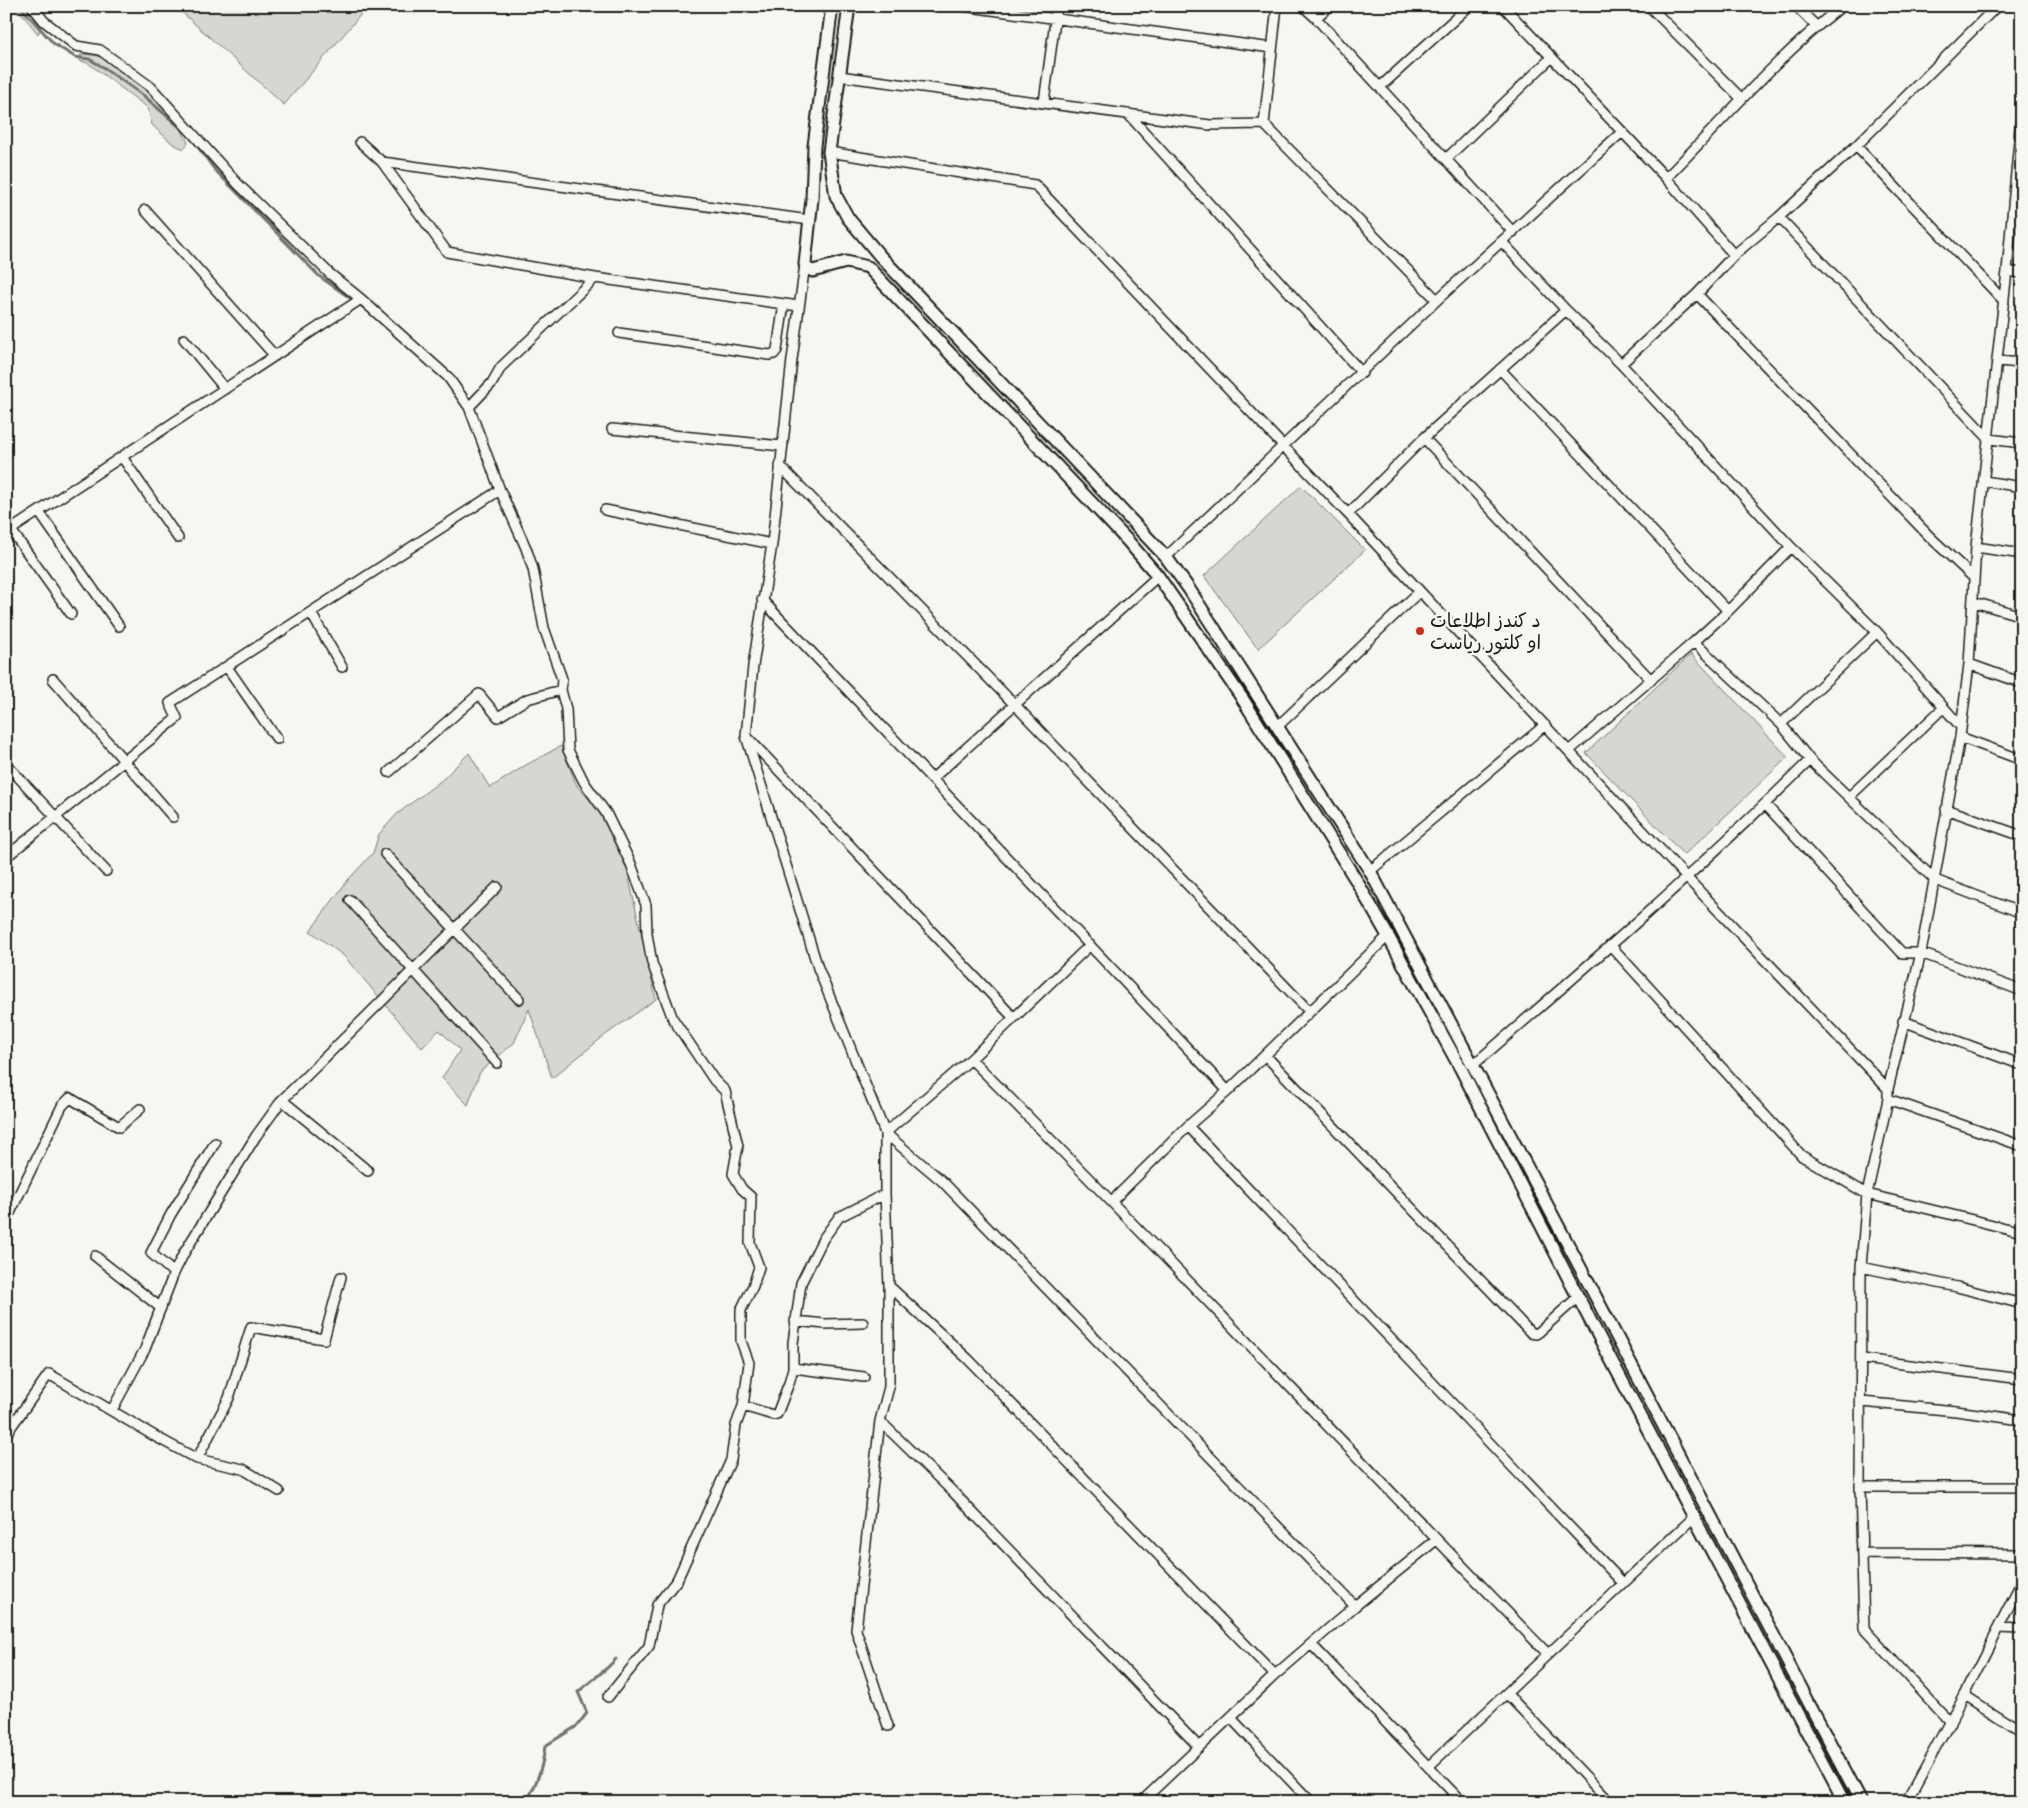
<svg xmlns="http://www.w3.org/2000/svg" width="2028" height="1808" font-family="Sriracha,'Playpen Sans Arabic',sans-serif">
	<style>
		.green { fill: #d6d6d2; stroke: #797977 }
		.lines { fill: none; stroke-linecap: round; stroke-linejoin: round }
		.stream { stroke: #727271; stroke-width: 3 }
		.minor-casing { stroke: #1c1c1c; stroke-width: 12 }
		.secondary-casing { stroke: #1c1c1c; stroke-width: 15 }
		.minor { stroke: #f6f6f2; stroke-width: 9 }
		.secondary { stroke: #f6f6f2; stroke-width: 11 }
		.poi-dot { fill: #c8321e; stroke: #f6f6f2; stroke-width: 2 }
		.labels { text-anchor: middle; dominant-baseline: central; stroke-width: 5; stroke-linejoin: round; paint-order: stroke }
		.poi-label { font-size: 19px; fill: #1c1c1c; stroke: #f6f6f2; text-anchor: start }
	</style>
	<rect width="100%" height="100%" fill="#f6f6f2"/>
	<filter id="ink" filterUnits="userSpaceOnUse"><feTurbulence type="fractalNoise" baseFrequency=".02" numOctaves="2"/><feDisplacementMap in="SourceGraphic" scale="10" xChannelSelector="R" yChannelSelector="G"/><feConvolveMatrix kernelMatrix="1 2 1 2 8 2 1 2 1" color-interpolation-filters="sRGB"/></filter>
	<g filter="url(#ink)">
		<path class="green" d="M16,6H25L41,27L38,34Z
			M175,6H368L284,105Z
			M81,54L102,56L156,98L178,122L188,143L184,149L173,144L152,125L148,108L88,63L80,61Z
			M1301,486L1365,550L1258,649L1204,576Z
			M1691,654L1788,757L1684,855L1586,753Z
			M561,746L577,786L605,816L627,870L656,999L604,1036L552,1078L529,1009L514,1043L480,1072L468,1105L442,1078L460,1050L439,1030L422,1048L344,956L310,931L348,880L373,853L379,834L397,814L442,780L469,753L490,788L526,765Z"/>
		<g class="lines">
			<path class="stream" d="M20,6L54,44L75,57L89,59L103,67L144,96L190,136L215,170L319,276L367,310
				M6,1788L14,1802
				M526,1802C537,1784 543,1767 545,1746L577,1726L587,1713L578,1692L607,1668L616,1659"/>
			<defs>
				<path id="minor" d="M32,6L44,21L76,46L100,50L151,87L238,184L330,274L361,299L448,377L469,407L500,490L526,548L533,569L544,628L562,679L561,690L566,709L568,750L584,782L606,813L631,864L646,905L647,934L652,963L673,1019L714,1080L725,1091L738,1146L733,1174L742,1189L751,1197L750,1243L759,1267L753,1286L741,1310V1341L749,1363L743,1406L736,1425L731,1460L677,1580L657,1605L649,1646L608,1697
					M962,6L1272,48
					M1303,6L1316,18
					M1329,6L1316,18L1513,232
					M1503,6L1666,178L1734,255
					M1649,6L1742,99
					M1796,6L1816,26
					M839,76L1210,125L1264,124L1437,300
					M1380,87L1469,6
					M1044,102L1057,6
					M1128,114L1362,373
					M1264,124L1277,6
					M360,142L382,162L447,252L595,278L799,306
					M1856,146L2004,301
					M829,152L1035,185L1348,514L1686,877L1888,1089
					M1446,159L1551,58
					M382,162L810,220
					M1666,178C1723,120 1777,57 1842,6
					M145,210L275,356
					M1779,217L1989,439L2022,443
					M1502,242L1566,310
					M805,264L792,360L772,544L753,666L746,736L818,968L885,1133V1194L889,1286V1387L880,1421L856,1630L888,1726
					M2007,271L2022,273
					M1697,294L1930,537L1974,578
					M619,333L769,355L774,354L777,350L784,304
					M184,339L225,389
					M1997,361L2022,363
					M1621,364L1697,294L1734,255L1779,217L1856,146L1997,6
					M1500,369L1728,611
					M469,407L492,383L501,367L595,278
					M612,429L782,446
					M1424,438L1651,680
					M122,457L178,538
					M780,466L1015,705L1309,1011
					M1984,481L2022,487
					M605,510L772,544
					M39,512L119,626
					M1348,514L1424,438L1566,310L1621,364L1791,547L1877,632L1961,727
					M11,530L71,614
					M6,533L361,299
					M1976,547L2022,554
					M1166,557L1437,300L1622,132
					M762,600L1228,1091
					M1974,602L2022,616
					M311,613L342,667
					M1694,642L1781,724L1810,760L1935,880L2022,913
					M1969,664L2022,683
					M227,667L277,739
					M53,679L173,817
					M1781,724L1877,632
					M1278,726L1419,592
					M1960,737L2022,760
					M748,738L1013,1017
					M1570,750L1694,642L1728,611L1791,547
					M6,764L106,871
					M389,772L479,694L498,717L527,699L561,690
					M933,778L1158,576
					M1849,797L1943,708
					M1765,804L1902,953H1921L2022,991
					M1946,809L2022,836
					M385,854L519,999
					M6,857L177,718L170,703L500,490
					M1370,871L1545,725
					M350,900L497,1063
					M1090,945L971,1059L885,1133L942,1181L1355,1606
					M1611,946L1802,1156L1867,1194L2022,1232
					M1903,1021L2022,1065
					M1265,1055L1531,1333L1536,1334L1539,1332L1578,1297
					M971,1059C1166,1254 1354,1456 1547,1653
					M1473,1065C1588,966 1702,867 1810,760
					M1888,1099L2022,1146
					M282,1100L368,1171
					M1188,1126L1623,1583
					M1112,1201L1188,1126L1228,1091L1388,936
					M6,1221L62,1106L70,1098L119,1127L140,1109
					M95,1256L161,1308
					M1861,1267L1957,1287L2022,1304
					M174,1273L151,1253L171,1214L215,1143
					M889,1286L968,1359L1275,1675
					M795,1321L825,1324L863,1323
					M1862,1359L2022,1379
					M793,1368L864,1377
					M1862,1402L1956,1411L2022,1420
					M743,1406L773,1415L777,1414L789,1383L793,1368V1343L801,1283L823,1239L839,1217L885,1194
					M112,1410L145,1349L174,1273L184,1253L256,1136L282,1100L497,887
					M880,1421L953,1492L1199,1747
					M6,1434L49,1374L158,1438L197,1459L229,1398L251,1327L324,1339L341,1277
					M197,1459L243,1469L279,1491
					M1860,1487H2022
					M1863,1553L2022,1554
					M1998,1628L2022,1629
					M1311,1644L1462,1802
					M1507,1694L1610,1802
					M1964,1695L2022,1732
					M1231,1718L1311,1802
					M1950,1722L1864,1629L1860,1487L1861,1267L1867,1194L1888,1099V1089L1921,953L1960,737L1969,664L1976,547L2007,271L2022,107
					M1429,1766L1694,1517
					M1141,1802L1275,1675L1355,1606L1436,1540
					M1906,1802L1964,1695L2022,1581"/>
				<path id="secondary" d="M832,6L814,146L812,199L805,264L806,268L813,271L846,262L868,267L1127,540L1158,576L1242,698L1356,880L1388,936L1461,1069L1578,1297L1844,1802
					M849,6L829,152L836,196L848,218L880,256L1166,557L1189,589L1370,871L1590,1286L1861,1802"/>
			</defs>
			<use href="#minor" class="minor-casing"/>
			<use href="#secondary" class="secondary-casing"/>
			<use href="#minor" class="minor"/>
			<use href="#secondary" class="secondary"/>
		</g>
	</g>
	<circle class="poi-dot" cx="1420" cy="631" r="5"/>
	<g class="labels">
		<g class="poi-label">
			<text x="1430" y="620">د کندز اطلاعات<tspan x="1430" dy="22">او کلتور ریاست</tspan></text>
		</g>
	</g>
	<rect width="2028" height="1808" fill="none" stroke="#f6f6f2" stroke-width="25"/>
	<rect x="12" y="12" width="2003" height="1783" fill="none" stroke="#1c1c1c" stroke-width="2" filter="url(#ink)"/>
</svg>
